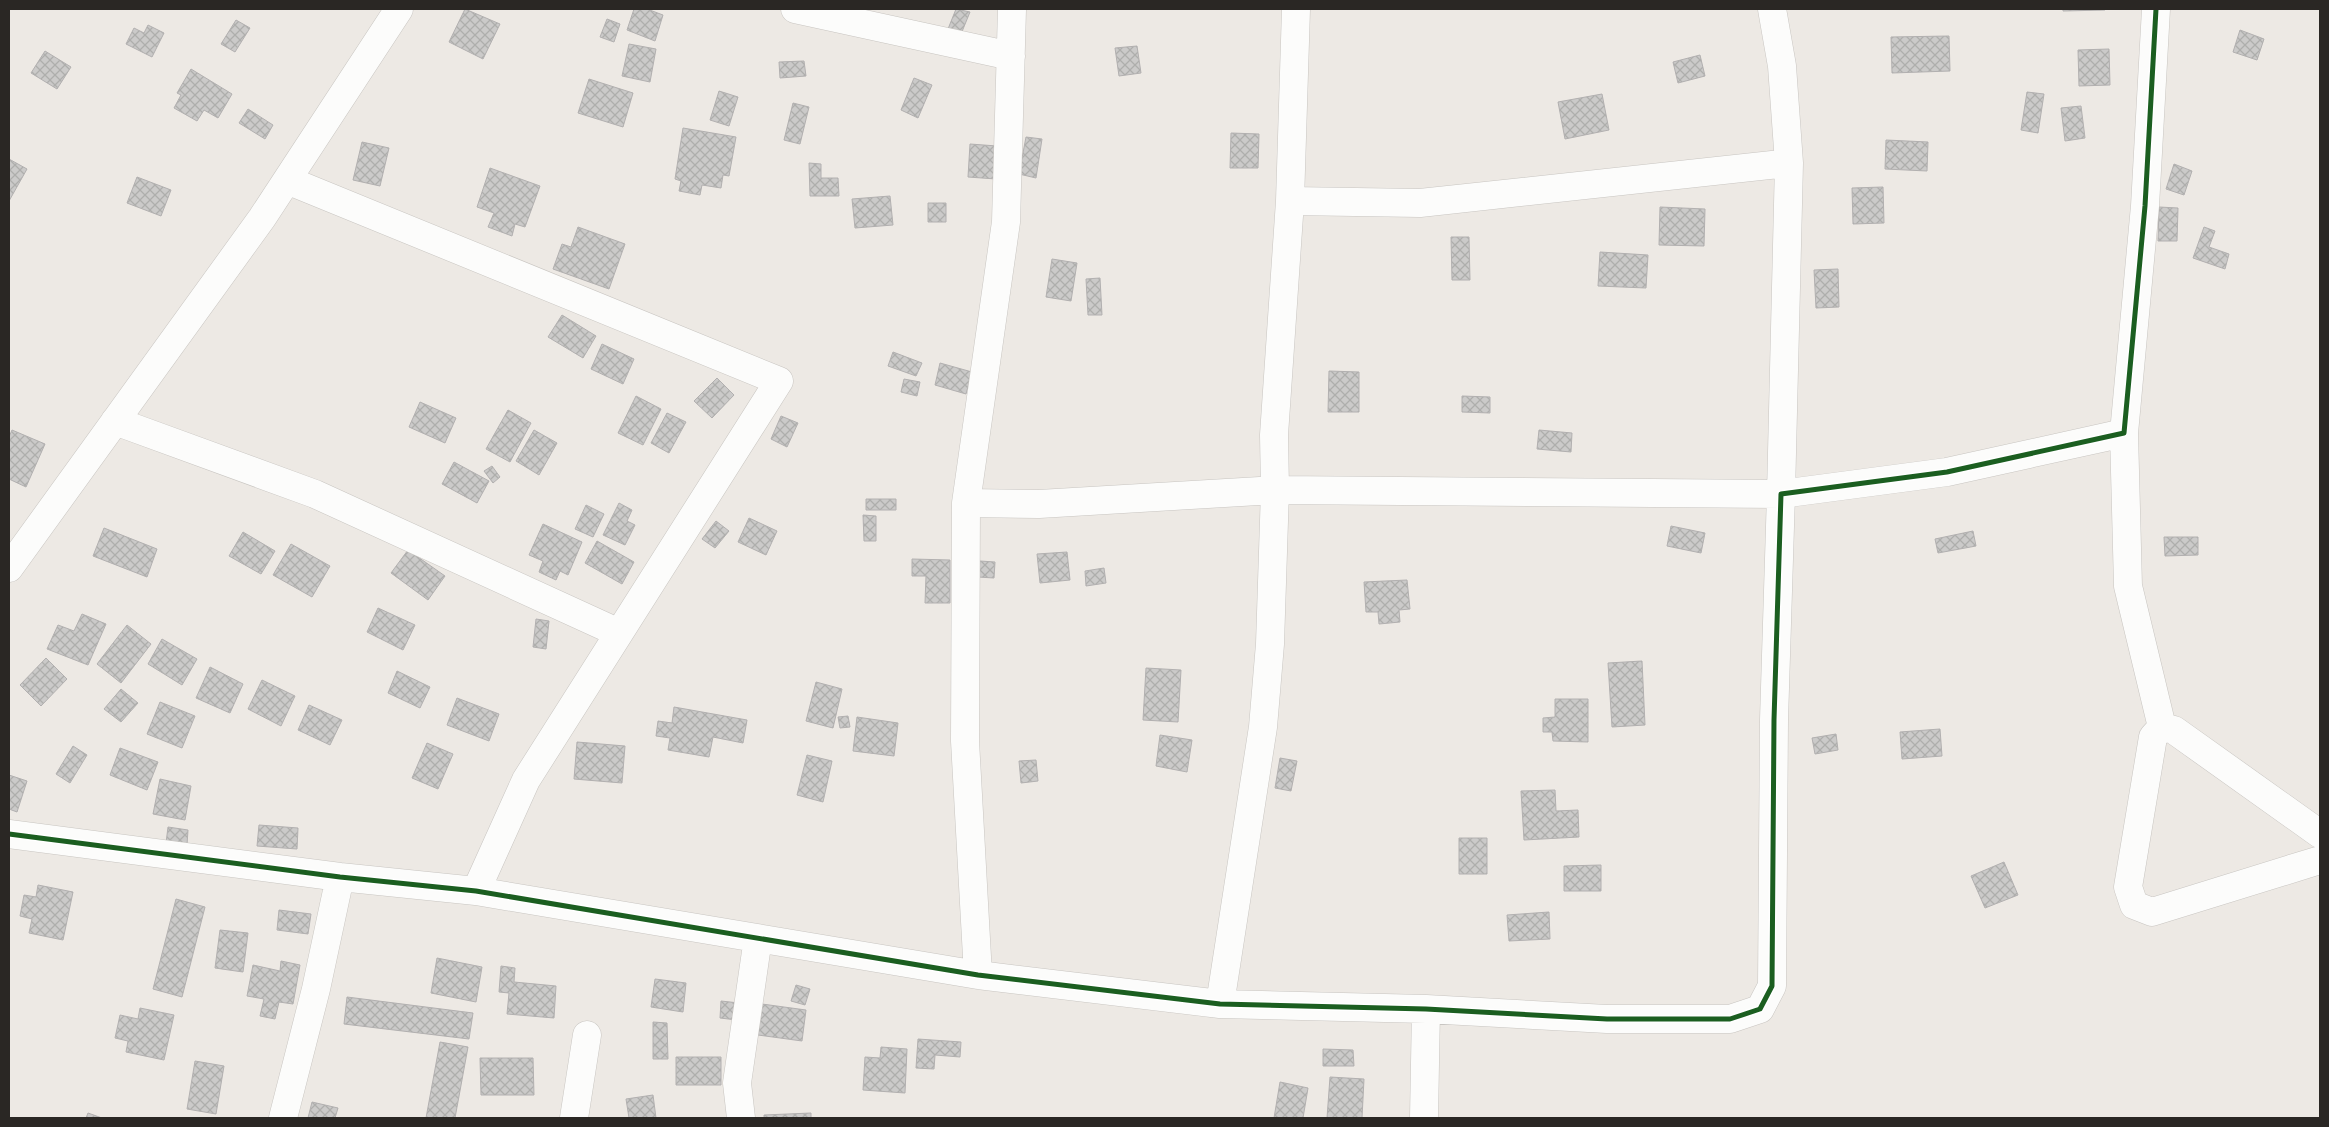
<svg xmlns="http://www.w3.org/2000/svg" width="2329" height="1127" font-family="'DM Sans',sans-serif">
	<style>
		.building { fill: url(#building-cross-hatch); stroke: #b2b0b0 }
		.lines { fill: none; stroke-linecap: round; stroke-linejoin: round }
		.minor-casing { stroke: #c8c5c1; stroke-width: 29 }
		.minor { stroke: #fcfcfb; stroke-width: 28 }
		.cycleway-casing { stroke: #fff; stroke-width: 8 }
		.cycleway { stroke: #1b5e20; stroke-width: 5 }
	</style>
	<defs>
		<pattern id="building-cross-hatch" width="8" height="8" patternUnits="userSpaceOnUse" patternTransform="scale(1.25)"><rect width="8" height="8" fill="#cbcac9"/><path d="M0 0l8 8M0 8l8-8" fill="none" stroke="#aeaeac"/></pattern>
	</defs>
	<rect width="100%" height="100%" fill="#ede9e4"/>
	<path class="building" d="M465,9L500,24L483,59L449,42Z
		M634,9H647L663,15L655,41L627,30Z
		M956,9L970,12L959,39L946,34Z
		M2063,9H2105V10L2063,11Z
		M607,19L620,24L614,42L600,37Z
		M236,20L250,28L235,52L221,44Z
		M148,25L164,33L152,57L126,44L134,28L144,33Z
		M2240,30L2264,39L2257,60L2233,52Z
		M1949,36L1950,71L1892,73L1891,37Z
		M629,44L656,49L650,82L622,76Z
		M1137,46L1141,73L1119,76L1115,48Z
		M2109,49L2110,85L2079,86L2078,50Z
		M45,51L71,67L57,89L31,73Z
		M1700,55L1705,76L1678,83L1673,62Z
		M804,61L806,76L780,78L779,62Z
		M191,69L232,94L218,118L204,110L197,121L174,108L181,95L177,93Z
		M914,78L932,85L918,118L901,110Z
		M589,79L633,93L623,127L578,113Z
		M719,91L738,97L729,126L710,120Z
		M2027,92L2044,94L2038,133L2021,130Z
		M1602,94L1609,130L1565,139L1558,102Z
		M793,103L809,107L800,144L784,140Z
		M2081,106L2085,138L2065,141L2061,108Z
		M248,109L273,125L265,139L239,123Z
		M683,128L736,137L729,176L723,175L721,188L702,185L700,195L679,191L681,181L675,179Z
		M1231,133L1259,134L1258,168H1230Z
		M1026,137L1042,139L1036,178L1019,174Z
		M1886,140L1928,142L1927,171L1885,169Z
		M362,142L389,148L380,186L353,180Z
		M970,144L997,146L996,179L968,177Z
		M9,159L27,169L9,201Z
		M809,163L821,164V178H838L839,196H810Z
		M2174,164L2192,171L2184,195L2166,189Z
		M490,168L540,186L525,227L515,224L512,236L488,227L494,213L477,207Z
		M137,177L171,190L161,216L127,203Z
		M1883,187L1884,223L1853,224L1852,188Z
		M890,196L893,225L855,228L852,199Z
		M928,203H946V222H928Z
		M1660,207L1705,209L1704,246L1659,245Z
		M2159,207L2178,208L2177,241H2158Z
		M578,227L625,244L609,289L553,269L562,244L571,247Z
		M2204,227L2215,231L2209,247L2229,254L2225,269L2193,258Z
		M1451,237H1469L1470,280H1452Z
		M1600,252L1648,255L1646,288L1598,286Z
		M1052,259L1077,263L1071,301L1046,297Z
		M1838,269L1839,307L1816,308L1814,270Z
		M1100,278L1102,315H1088L1086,279Z
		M562,315L596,336L583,358L548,337Z
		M602,344L634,359L623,384L591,369Z
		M893,352L922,363L916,376L888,366Z
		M940,363L972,372L966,394L935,385Z
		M1329,371L1359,372V412H1328Z
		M717,378L734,395L712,418L694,401Z
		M904,379L920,382L917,396L901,392Z
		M636,396L661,409L643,445L618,433Z
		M1462,396L1490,397V413L1462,412Z
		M420,402L456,418L445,443L409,427Z
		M508,410L531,423L510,462L486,449Z
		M667,413L686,422L669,453L651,443Z
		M781,416L798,423L787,447L771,439Z
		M12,430L45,444L26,487L9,479V437Z
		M534,430L557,443L539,475L516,461Z
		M1539,430L1572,433L1571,452L1537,449Z
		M454,462L489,481L477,503L442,484Z
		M492,466L500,477L493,483L484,471Z
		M866,499H896V510H866Z
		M619,503L632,510L627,521L635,525L625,545L603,535Z
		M586,505L604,514L593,537L575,529Z
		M863,515L876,516V541H864Z
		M749,518L777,531L766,555L738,542Z
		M716,521L729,531L715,548L702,539Z
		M543,524L582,542L568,575L560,571L556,580L539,572L543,561L529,555Z
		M1671,526L1705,533L1701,553L1667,546Z
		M104,528L157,549L147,577L93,556Z
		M1973,531L1976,546L1938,553L1935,539Z
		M243,532L275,551L261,574L229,556Z
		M2164,537H2198V555L2165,556Z
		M597,541L634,562L622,584L585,563Z
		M291,544L330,566L312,597L273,575Z
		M408,550L445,576L428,600L391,573Z
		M1067,552L1070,580L1040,583L1037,554Z
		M912,559L950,560V603H925L926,576H912Z
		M980,561L995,562L994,578L978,577Z
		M1104,568L1106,583L1086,586L1085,571Z
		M1407,580L1410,609L1399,610L1400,622L1379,624L1378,612H1366L1364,582Z
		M378,608L415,625L403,650L367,632Z
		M82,614L106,624L88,665L47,649L58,625L74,631Z
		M536,619L549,621L546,649L533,647Z
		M127,625L151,644L121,683L97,664Z
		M162,639L197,659L182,685L148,664Z
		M46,658L67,679L41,706L20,685Z
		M1642,661L1645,725L1612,727L1608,663Z
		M210,667L243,684L230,713L196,698Z
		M1146,668L1181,670L1178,722L1143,720Z
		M397,671L430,687L420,708L388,693Z
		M262,680L295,696L281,726L248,709Z
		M816,682L842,689L833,728L806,721Z
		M121,689L138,703L121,722L104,709Z
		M457,698L499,714L489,741L447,725Z
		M1555,699H1588V742L1553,741L1552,732H1543V718L1555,717Z
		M160,702L195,716L182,748L147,734Z
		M309,705L342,720L330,745L298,730Z
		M674,707L747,720L743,743L713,737L709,757L668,750L670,738L656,736L658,721L672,723Z
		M848,716L850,727L840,728L838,717Z
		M857,717L898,723L894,756L853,751Z
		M1940,729L1942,756L1902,759L1900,732Z
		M1836,734L1838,750L1815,754L1812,738Z
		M1160,735L1192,740L1187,772L1156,766Z
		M577,742L625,746L622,783L574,779Z
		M427,743L453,754L438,789L412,778Z
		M73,746L87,755L70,783L56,774Z
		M120,748L158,762L147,790L110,775Z
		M807,755L832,761L823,802L797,795Z
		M1280,758L1297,761L1291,791L1275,788Z
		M1036,760L1038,781L1021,783L1019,761Z
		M9,775L27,781L17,812L9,809Z
		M160,779L191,786L185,820L153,814Z
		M1555,790L1556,811L1578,810L1579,837L1524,840L1521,791Z
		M259,825L298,828L297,849L257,846Z
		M168,827L188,830L187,845L166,843Z
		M1459,838H1487V874H1459Z
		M2004,862L2018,895L1985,908L1971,876Z
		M1601,865V891H1564V866Z
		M38,885L73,892L63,940L29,933L32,919L20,916L24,895L36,897Z
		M176,899L205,907L182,997L153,989Z
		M279,910L311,914L308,934L277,930Z
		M1549,912L1550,939L1509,941L1507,915Z
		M220,930L248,933L243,972L215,968Z
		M437,958L482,967L476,1002L431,993Z
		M281,961L300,965L293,1004L279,1002L275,1019L260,1016L264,999L247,996L253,965L280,971Z
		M501,966L515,968L514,982L556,986L554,1018L507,1014L509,993L499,992Z
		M655,979L686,983L683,1012L651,1007Z
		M796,985L810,989L805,1005L791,1001Z
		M347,997L473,1013L469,1039L344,1024Z
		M721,1001L739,1003L737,1020L720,1018Z
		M762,1004L806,1010L802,1041L758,1035Z
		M140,1008L174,1015L164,1060L126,1052L128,1041L115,1038L120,1015L138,1019Z
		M653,1022L667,1023L668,1059H653Z
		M918,1039L961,1042L960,1057L935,1055L934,1069L916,1068Z
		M440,1042L468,1047L455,1118H426Z
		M881,1047L907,1049L905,1093L863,1090L865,1057L880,1058Z
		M1323,1049L1353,1050L1354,1066H1323Z
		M676,1057H721V1085H676Z
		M480,1058H533L534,1095H481Z
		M195,1061L224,1066L216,1114L187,1109Z
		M1330,1077L1364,1079L1362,1118H1327Z
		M1280,1082L1308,1088L1303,1118H1274Z
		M653,1095L656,1118H626H629L626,1099Z
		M312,1102L338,1108L335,1118H308Z
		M88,1113L102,1118H86Z
		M811,1113V1118H764V1115Z"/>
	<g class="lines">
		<defs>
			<path id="minor" d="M795,9L1011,56
				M287,180L779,381L526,780L476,891
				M1290,201L1420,203L1789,163
				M115,421L315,494L619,633
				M2124,433L2128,586L2162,727L2153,737L2128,887L2134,905L2152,912L2320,860
				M966,503L1039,504L1275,490L1781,494L1789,163L1782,66L1772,9
				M9,568L262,218L399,9
				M2162,727L2174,730L2320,834
				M9,834L340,877L476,891L978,975L1220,1004L1426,1009L1607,1019H1730L1760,1009L1772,986L1774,720L1781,494L1947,472L2124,433L2145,206L2156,9
				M978,975L965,741L966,503L1006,222L1012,9
				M1220,1004L1263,727L1270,644L1275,490L1274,435L1290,201L1296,9
				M283,1118L316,989L340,877
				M574,1118L587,1035
				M741,1118L737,1083L758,938
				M1424,1118L1426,1009"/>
		</defs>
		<use href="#minor" class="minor-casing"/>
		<use href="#minor" class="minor"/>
		<defs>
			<path id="cycleway" d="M9,834L340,877L476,891L978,975L1220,1004L1426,1009L1607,1019H1730L1760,1009L1772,986L1774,720L1781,494L1947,472L2124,433L2145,206L2156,9"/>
		</defs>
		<use href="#cycleway" class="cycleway-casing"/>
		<use href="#cycleway" class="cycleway"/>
	</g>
	<rect width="2329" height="1127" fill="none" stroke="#2a2724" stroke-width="20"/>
</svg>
